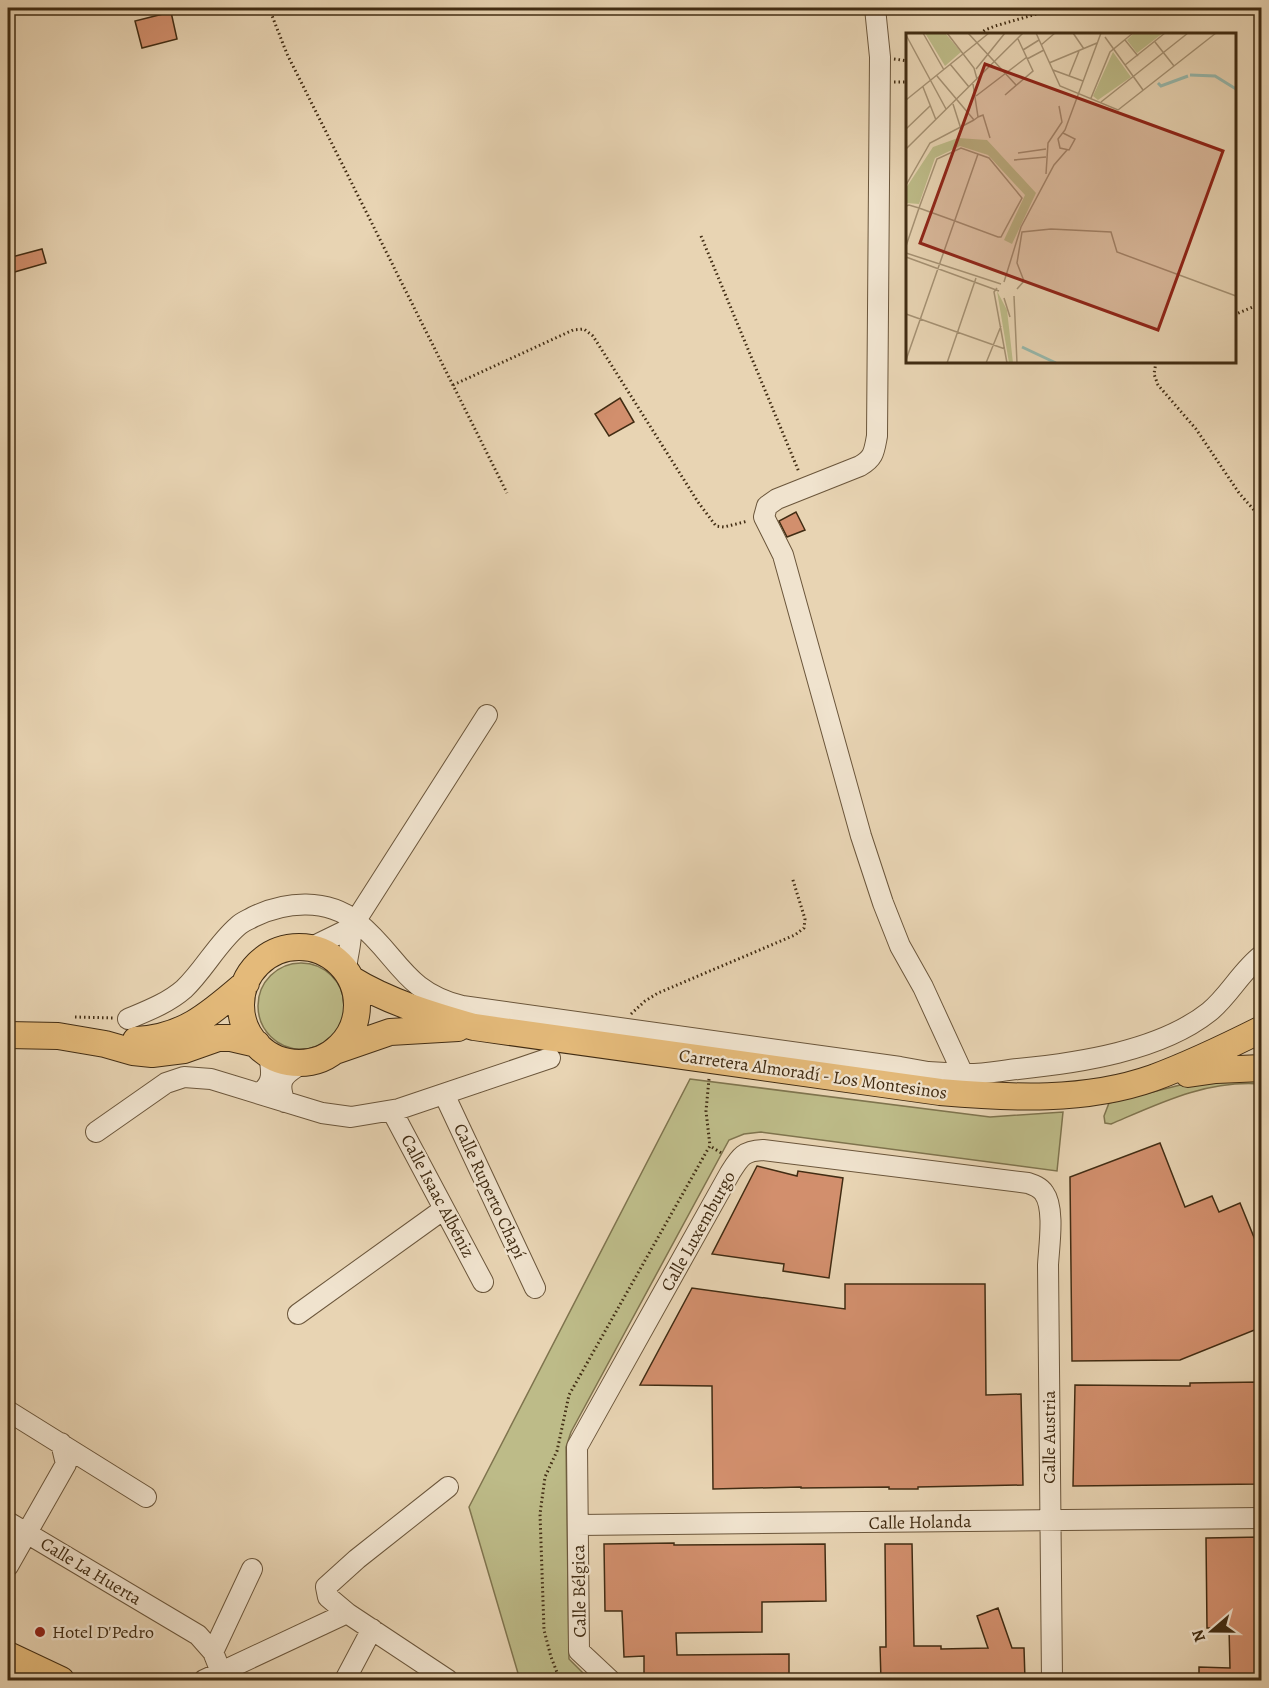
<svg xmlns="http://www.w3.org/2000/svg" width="1269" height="1688" font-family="Alegreya,serif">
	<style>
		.green { fill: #bdbb88; stroke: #7f744e; stroke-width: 1.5 }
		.building { fill: #d28f6d; stroke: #412c13; stroke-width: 1.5 }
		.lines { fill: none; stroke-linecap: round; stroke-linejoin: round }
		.minor-casing { stroke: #6b563b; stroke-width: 22 }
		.major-casing { stroke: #412c13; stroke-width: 28 }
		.path { stroke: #412c13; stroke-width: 3; stroke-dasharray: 1.5 3; stroke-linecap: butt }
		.minor { stroke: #f0e3ce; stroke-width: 20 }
		.major { stroke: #e4ba7a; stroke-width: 26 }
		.poi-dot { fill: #8f2418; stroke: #f0e3ce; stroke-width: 2 }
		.labels { text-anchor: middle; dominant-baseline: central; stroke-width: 4.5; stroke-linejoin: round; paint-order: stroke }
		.street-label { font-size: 18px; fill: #412c13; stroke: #f0e3ce }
		.poi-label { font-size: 18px; fill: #412c13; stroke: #f0e3ce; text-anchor: start }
		.inset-river { fill: none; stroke: #97b8ac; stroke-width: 3 }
		.inset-road { fill: none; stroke: #a59173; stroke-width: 1.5 }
		.view { fill: #8f2418; fill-opacity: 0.15; stroke: #8f2418; stroke-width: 3 }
		.inset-edge { fill: none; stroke: #412c13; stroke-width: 3 }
	</style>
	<rect width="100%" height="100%" fill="#e8d4b3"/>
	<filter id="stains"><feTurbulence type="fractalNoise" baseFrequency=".00333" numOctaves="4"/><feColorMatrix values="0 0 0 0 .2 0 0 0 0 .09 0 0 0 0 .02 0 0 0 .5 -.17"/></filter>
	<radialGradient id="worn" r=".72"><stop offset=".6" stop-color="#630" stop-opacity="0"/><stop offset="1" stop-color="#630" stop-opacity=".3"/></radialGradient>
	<path class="green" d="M258 1006a43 43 0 1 1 86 0a43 43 0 1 1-86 0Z
		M1261,1075V1084C1206,1080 1160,1103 1111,1124L1105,1123L1104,1116L1109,1103L1196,1081Z
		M690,1079L990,1117L1063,1112L1057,1171L761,1132L744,1134L729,1140L571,1432L566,1447L569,1659L590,1680H520L469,1507Z"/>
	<path class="building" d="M171,12L177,39L142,48L135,21Z
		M42,249L46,263L11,273L8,258Z
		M620,398L634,422L609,436L595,414Z
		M796,512L805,530L787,537L779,521Z
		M1160,1143L1185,1207L1212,1196L1219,1212L1240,1203L1262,1257V1327L1180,1360L1072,1361L1070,1177Z
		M757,1166L797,1176L798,1171L843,1178L829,1278L783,1271L784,1264L712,1254Z
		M845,1284H985L986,1395L1021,1394L1023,1485L918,1487V1489H889V1487L801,1488V1487L713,1489L712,1386L640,1385L692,1288L845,1309Z
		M1262,1382V1484L1073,1486L1075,1385L1190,1386V1383Z
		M1262,1537V1680H1199V1667L1230,1668L1229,1628H1207L1206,1538Z
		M674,1543V1545L825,1544L826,1601L762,1602V1632L676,1633L677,1655L789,1654V1680H648L644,1676V1656L624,1657L622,1611H605L604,1544Z
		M885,1544H912L914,1646H941V1649L988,1648L977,1616L998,1608L1012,1648H1024L1025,1680H881L880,1647H886Z"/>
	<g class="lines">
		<defs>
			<path id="minor" d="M875,8L880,57L877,436C874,452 874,458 860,466L777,499L767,506L764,517L783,555L861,836L883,903L900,946L923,987L963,1074C981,1075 999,1071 1018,1069C1078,1063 1160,1051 1209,1012C1229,996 1241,971 1262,955
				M310,948L351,928L487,715
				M346,971C347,955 352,943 351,928
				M128,1019C147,1011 168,1003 184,989C204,970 217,944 238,926C242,922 248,920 253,917C286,901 327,898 357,922C399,956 403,991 462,1006L900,1067L928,1072L963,1074
				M261,1092C275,1082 271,1069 269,1054
				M444,1094L535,1288
				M285,1102C276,1080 284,1074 303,1063
				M392,1111L483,1282
				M96,1132L166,1083L184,1077L211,1079L322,1113L351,1117L399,1109L550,1058
				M298,1314L444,1209
				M8,1411L146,1497
				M8,1522L198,1635L213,1652L221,1672
				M578,1525L1262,1518
				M8,1566L66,1464L61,1443
				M347,1613L328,1597L326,1587L357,1559L448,1487
				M213,1652L252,1569
				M204,1680L347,1613L448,1680
				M345,1680L372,1629
				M610,1680L579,1651L577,1447L730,1173C740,1157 743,1151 763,1150L1028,1183C1034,1185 1040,1187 1044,1193C1055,1208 1049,1246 1048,1265L1052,1680"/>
			<path id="major" d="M241 1005a58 58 0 1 1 116 0a58 58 0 1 1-116 0Z
				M351,979C388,1002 432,1015 474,1027L940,1092C1011,1098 1085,1102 1153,1078C1191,1064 1226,1047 1262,1029
				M8,1035L58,1036L105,1044L133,1052L152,1054L184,1050L218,1038H231L257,1044
				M136,1040C184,1038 211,1013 246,983
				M335,1051L390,1032L458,1028
				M1188,1074L1216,1070L1262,1068
				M8,1655L61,1680"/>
		</defs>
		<use href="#minor" class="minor-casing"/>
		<use href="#major" class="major-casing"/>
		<path class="path" d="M269,8L287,54L507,493
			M980,34L985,30L995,26L1057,8
			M894,59L908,61
			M894,82H908
			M701,236L799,472
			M1234,315L1262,303
			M1156,362L1154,374L1158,385L1196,429L1239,493L1262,519
			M453,385L573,330L584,329L593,336L698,502L716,526L724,527L748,521
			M631,1014L645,1001L658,993L795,935L804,928L805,919L792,877
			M75,1017L114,1018
			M709,1079L706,1111L710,1146
			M560,1680L551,1657L544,1630L540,1514L545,1477L557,1451L569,1395L708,1149L710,1146L723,1154"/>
		<use href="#minor" class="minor"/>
		<use href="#major" class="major"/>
	</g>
	<circle class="poi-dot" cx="40" cy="1632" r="6"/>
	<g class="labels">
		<g class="street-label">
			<text transform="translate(813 1074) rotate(8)">Carretera Almoradí - Los Montesinos</text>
			<text transform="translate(490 1191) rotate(65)">Calle Ruperto Chapí</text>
			<text transform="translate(438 1196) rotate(62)">Calle Isaac Albéniz</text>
			<text transform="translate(698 1231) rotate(-61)">Calle Luxemburgo</text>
			<text transform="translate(1049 1437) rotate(-90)">Calle Austria</text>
			<text transform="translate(920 1522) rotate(-1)">Calle Holanda</text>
			<text transform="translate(91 1571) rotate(31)">Calle La Huerta</text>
			<text transform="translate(579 1591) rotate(-91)">Calle Bélgica</text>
		</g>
		<g class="poi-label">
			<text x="52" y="1632">Hotel D'Pedro</text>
		</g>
	</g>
	<g transform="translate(906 33)">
		<rect width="330" height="330" fill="#e8d4b3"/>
		<path d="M19,0H39L55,19L39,33ZM228,0H257L231,20L221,7ZM207,19L225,44L192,67L187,63ZM52,105L81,107L130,160L106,211L98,207L119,162L82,122L54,113L29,125L13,171L0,170V155L27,114ZM91,258L101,277L107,330H103Z" fill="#bdbb88"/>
		<path class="inset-river" d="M284,42L309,43L330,56M252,50L255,53L282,43M116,314L150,330"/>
		<path class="inset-road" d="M17,0L38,37M41,0L68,35L71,46M62,0L110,52M130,0L154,53L212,77L310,0M167,0L178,16M0,2L40,76M199,4L237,57M219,7L232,23M249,9L268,33M135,12L149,0M117,17L133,7M121,26L138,17M143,30L191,10M44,31L63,54M219,32L259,0M70,36L99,0M147,37L177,48M31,43L68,87M163,43L173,18M67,51L72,84L68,87M17,54L30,87M99,62L127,38L112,6M70,63L121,24M185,65L204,19L227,0M0,67L83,0M195,69L282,0M47,71L55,96M72,84L77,82L84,105M0,96L24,73M157,100L169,106L163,117L154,115L152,106L159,97L195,0M0,116L117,0M112,120L140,116M108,127L140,124M140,141L142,110L156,89L153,73M0,152L24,110L68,87M0,173L3,172L13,175L49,188L92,204H95L116,165L83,125L55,115L31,126L13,175L0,213M0,220L95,251M0,224L93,258M98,249L115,194L148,132L161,117M91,255L88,259L101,330M111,256L118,248L111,230L116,199L145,196L205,199L211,219L330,263M108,263L111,330M98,265L104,284M0,281L99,316M0,327L72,121M41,330L70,245M80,330L95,293"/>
		<path class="view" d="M79,31L317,118L252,297L14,210Z"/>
		<rect width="330" height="330" class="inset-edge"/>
	</g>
	<rect width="1269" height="1688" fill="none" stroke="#e8d4b3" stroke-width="30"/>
	<rect x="9" y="9" width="1251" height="1670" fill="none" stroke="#412c13" stroke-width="3"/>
	<rect x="15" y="15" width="1239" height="1658" fill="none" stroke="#412c13" stroke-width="1.5"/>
	<g transform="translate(1212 1631) rotate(250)" stroke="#f0e3ce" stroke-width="4.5" paint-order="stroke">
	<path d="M0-4.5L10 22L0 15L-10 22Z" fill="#412c13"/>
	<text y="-9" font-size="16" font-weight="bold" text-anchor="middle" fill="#412c13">N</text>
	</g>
	<rect width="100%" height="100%" filter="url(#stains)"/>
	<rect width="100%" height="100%" fill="url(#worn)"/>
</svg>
